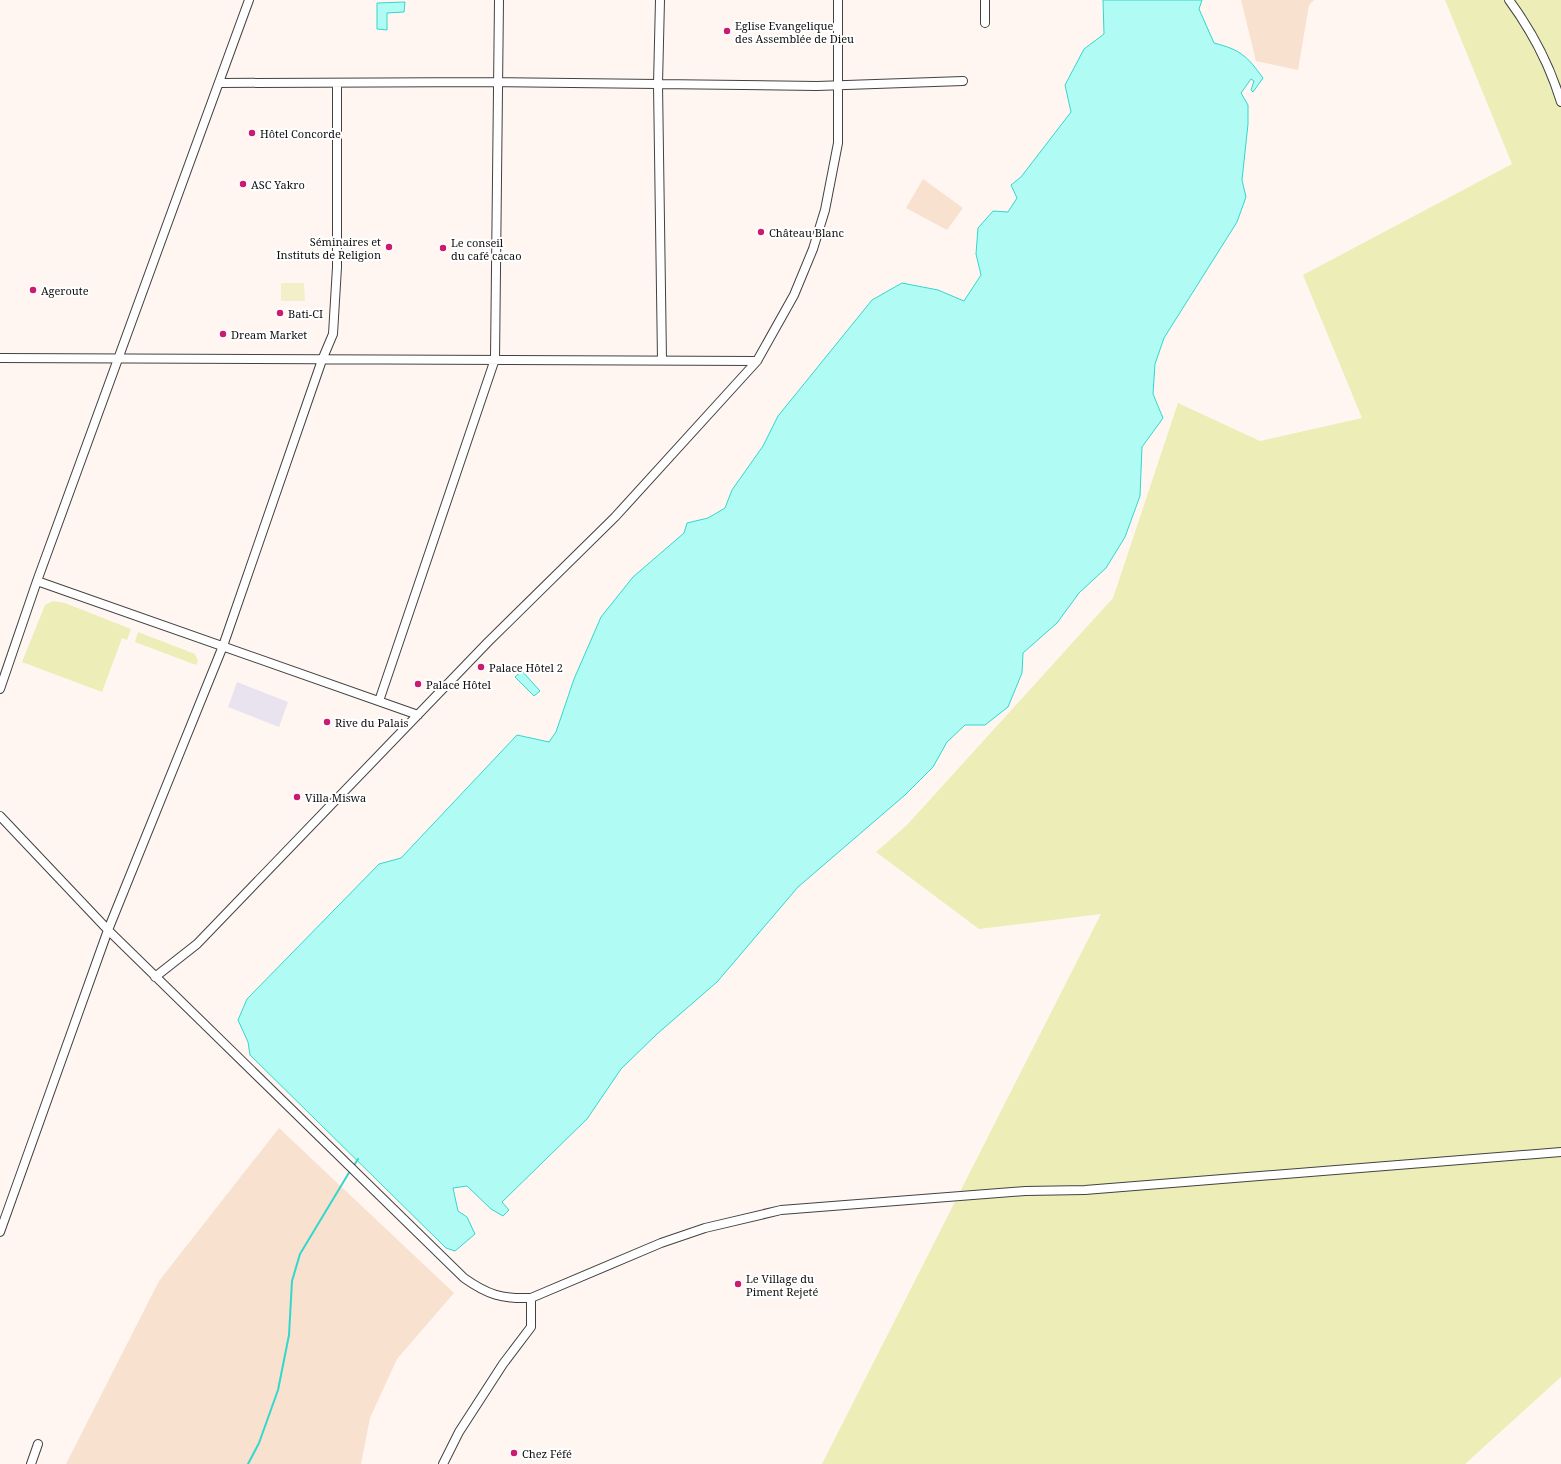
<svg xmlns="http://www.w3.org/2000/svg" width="1561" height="1464" font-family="'Noto Serif',serif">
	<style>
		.industrial { fill: #e8e3ee }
		.farmland { fill: #f8e1ce }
		.green { fill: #ecedb7 }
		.pitch { fill: #f3efc9 }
		.water { fill: #b1fbf5; stroke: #32d7ce }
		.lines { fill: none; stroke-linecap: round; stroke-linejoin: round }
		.stream { stroke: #32d7ce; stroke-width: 2 }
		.minor-casing { stroke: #424242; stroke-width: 10 }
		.minor { stroke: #fff; stroke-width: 8 }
		.poi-dot { fill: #ca1b73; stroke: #fff; stroke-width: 1.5 }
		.labels { text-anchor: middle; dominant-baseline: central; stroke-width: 4; stroke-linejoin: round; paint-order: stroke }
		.poi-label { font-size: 11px; fill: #0f0f0f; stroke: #fff; text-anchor: start }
	</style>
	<rect width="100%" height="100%" fill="#fff6f1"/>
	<path class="industrial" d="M237,682L288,702L279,727L228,707Z"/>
	<path class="farmland" d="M1241,0H1314L1309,5L1298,70L1256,61Z
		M923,179L963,208L947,230L906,208Z
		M279,1128L454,1293L397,1359L370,1418L361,1464H66L159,1281Z"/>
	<path class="green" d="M1445,0H1561V1377L1465,1464H822L1101,914L979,929L876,852L907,825L1113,598L1178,403L1260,441L1362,418L1303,275L1512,164Z
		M53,601L65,603L131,629L127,640L122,638L102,692L22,662L45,605Z
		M138,632L195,654L198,661L196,665L135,642Z"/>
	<path class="pitch" d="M281,283H304L305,301H281Z"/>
	<path class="water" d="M1103,0H1202L1199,9L1214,43C1241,50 1247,56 1263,78L1253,92L1251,90L1254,81L1251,79L1241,93L1248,105V124L1242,180L1246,197L1237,222L1164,338L1155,364L1153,394L1163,418L1142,447L1140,496L1125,537L1106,568L1079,593L1057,623L1023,653L1022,673L1008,707L985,725H965L947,742L933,767L905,795L798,887L717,982L657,1034L621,1069L587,1119L502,1202L509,1210L503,1216L491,1209L467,1186L453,1188L458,1211L467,1217L475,1234L455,1251L446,1248L250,1055L248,1042L238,1020L247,999L379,864L401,858L517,735L549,742L556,732L574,679L601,617L633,577L684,533L687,523L708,518L725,508L732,490L763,446L778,416L872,300L902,283L938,290L964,301L981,275L976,254L978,228L993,211L1008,212L1017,198L1011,185L1021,177L1071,112L1065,85L1084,49L1104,34Z
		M405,2L404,12L387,13V30L377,29V3Z
		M522,671L540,691L534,696L515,677Z"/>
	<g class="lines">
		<path class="stream" d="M353,1167L358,1159
			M248,1464L259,1443L278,1390L289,1335L292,1281L300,1254L350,1171"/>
		<defs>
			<path id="minor" d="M660,0L658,84L662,360
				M1509,0C1531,30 1550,66 1561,102
				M985,23V0
				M220,83L498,82L817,86L963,81
				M0,358L757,361
				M37,581L418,715
				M0,689L37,581L249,0
				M379,701L495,359L499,0
				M0,816L108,930L464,1278C488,1295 502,1299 531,1298L661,1243L705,1228L781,1210L1025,1191L1085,1190L1561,1152
				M155,977L197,944L488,642L615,517L757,361L794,295L813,249L825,210L838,143V0
				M0,1232L108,930L223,646L322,360L333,334L337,267V84
				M31,1464L38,1444
				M443,1464L459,1432L503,1364L531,1327V1298"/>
		</defs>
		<use href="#minor" class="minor-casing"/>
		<use href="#minor" class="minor"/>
	</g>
	<g class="poi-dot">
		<circle cx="727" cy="31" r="4"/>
		<circle cx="252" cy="133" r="4"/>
		<circle cx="243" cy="184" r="4"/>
		<circle cx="761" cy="232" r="4"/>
		<circle cx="389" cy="247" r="4"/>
		<circle cx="443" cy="248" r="4"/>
		<circle cx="33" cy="290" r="4"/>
		<circle cx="280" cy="313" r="4"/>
		<circle cx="223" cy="334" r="4"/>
		<circle cx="481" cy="667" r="4"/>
		<circle cx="418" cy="684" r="4"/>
		<circle cx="327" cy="722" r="4"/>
		<circle cx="297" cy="797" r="4"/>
		<circle cx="738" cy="1284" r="4"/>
		<circle cx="514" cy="1453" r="4"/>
	</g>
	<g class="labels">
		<g class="poi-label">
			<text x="735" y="25">Eglise Evangelique<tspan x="735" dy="13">des Assemblée de Dieu</tspan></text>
			<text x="260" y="133">Hôtel Concorde</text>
			<text x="251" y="184">ASC Yakro</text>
			<text x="769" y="232">Château Blanc</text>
			<text x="381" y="241" text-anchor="end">Séminaires et<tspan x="381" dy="13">Instituts de Religion</tspan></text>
			<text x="451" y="242">Le conseil<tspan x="451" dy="13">du café cacao</tspan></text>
			<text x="41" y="290">Ageroute</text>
			<text x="288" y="313">Bati-CI</text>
			<text x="231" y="334">Dream Market</text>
			<text x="489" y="667">Palace Hôtel 2</text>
			<text x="426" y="684">Palace Hôtel</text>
			<text x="335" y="722">Rive du Palais</text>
			<text x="305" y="797">Villa Miswa</text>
			<text x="746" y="1278">Le Village du<tspan x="746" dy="13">Piment Rejeté</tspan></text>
			<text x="522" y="1453">Chez Féfé</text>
		</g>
	</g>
</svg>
